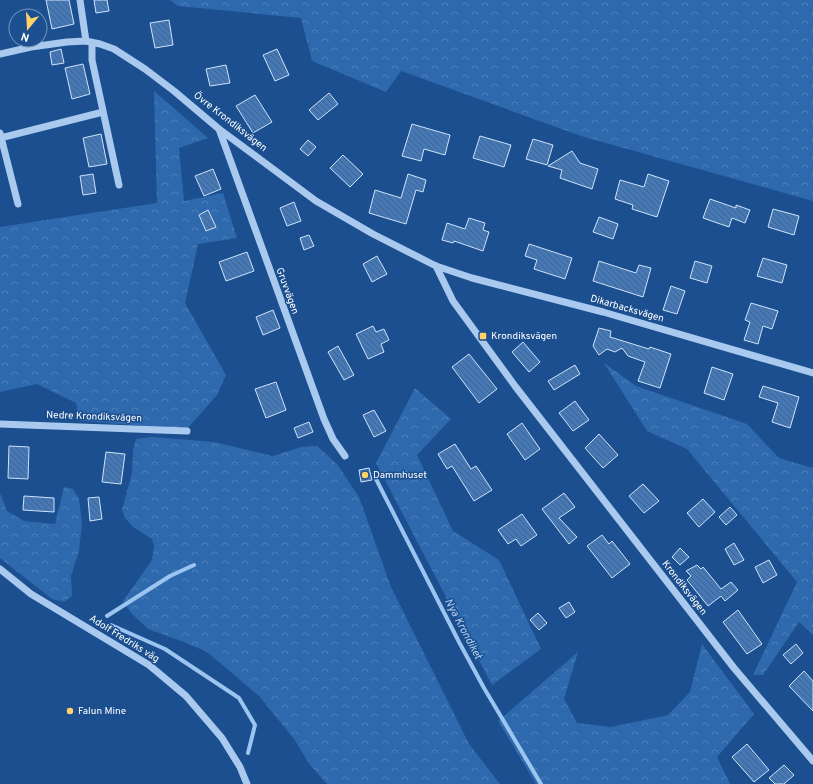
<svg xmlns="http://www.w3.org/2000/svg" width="813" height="784" font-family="Overpass,sans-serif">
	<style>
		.forest { fill: url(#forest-crowns) }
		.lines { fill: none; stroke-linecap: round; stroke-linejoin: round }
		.stream { stroke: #9cc4f0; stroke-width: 4 }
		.building { fill: url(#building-back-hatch); stroke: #cfe3fa }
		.minor { stroke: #a9c9ee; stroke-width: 7 }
		.poi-dot { fill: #ffd166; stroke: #1b4f8f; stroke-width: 1.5 }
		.labels { text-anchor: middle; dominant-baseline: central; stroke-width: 3; stroke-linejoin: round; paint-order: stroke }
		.street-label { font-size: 10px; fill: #fff; stroke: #1b4f8f }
		.poi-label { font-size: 10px; fill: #fff; stroke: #1b4f8f; text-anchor: start }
		.water-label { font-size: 11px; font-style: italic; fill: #b5d3f5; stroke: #1b4f8f }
	</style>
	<defs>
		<pattern id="forest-crowns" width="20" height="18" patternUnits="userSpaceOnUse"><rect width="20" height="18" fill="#2e69ad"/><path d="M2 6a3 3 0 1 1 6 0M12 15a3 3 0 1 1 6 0" fill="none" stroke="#4d80b9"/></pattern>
		<pattern id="building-back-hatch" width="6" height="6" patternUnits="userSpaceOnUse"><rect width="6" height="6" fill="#4478b7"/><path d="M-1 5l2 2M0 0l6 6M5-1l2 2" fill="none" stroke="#486282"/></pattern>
	</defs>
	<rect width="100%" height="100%" fill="#1b4f8f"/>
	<path class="forest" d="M170,0H813V201L581,136L401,71L386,92L312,61L301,18L178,6Z
		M154,91L208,138L179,148L184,201L223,193L237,238L198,244L185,303L226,375L217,395L187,429L80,421L76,403L37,384L0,392V227L157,203Z
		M604,363L636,386L747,424L779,458L813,468V635L799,622L763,675H753L797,582L687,449L647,431Z
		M415,388L451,419L417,455L453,531L499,560L541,649L492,685L376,463Z
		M152,437L214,442L273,456L301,447L317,446L337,464L359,497L391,587L469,744L500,784H327L310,765L294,739L259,696L207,652L184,642L148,629L131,613L123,601L152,560L154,546L152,539L133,527L125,518L122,510L132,473L133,450L136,439Z
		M64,487L73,489L79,499L82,523L79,551L71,576L72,596L64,602L52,599L0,558V493L7,511L24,521L55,524Z
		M702,644L754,714L717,757L730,784H536L498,721L578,652L564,699L577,723L611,727L668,715L690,692Z"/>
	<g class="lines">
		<path class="stream" d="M376,479L459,642L484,688L541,784
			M107,616L170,576L194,565
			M111,625L165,649L239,698L255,725L248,753"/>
	</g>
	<path class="building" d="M46,0H69L74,24L52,29Z
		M94,0H107L109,11L96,13Z
		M169,20L173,45L155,48L150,23Z
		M61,49L64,63L52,65L50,52Z
		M277,49L289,75L275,81L263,55Z
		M83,64L90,94L72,99L65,68Z
		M226,65L230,83L210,86L206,69Z
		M329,93L338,104L318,120L309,110Z
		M255,95L272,122L253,133L236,106Z
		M412,124L450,135L445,155L424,149L421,161L402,156Z
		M101,134L107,164L89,167L83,138Z
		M480,136L511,145L504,167L473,158Z
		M533,139L553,145L547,165L526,159Z
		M308,140L316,147L308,156L300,149Z
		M572,151L580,163L598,169L592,189L560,178L562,170L548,166Z
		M343,155L363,174L350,187L330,168Z
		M213,169L221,189L204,196L195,176Z
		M93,174L96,193L83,195L80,176Z
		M408,174L426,180L423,192L416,190L406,224L369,213L375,190L401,198Z
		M648,174L669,181L657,217L632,209L633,205L615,199L620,180L644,187Z
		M710,199L736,208V205L750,210L745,223L732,218L729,227L703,218Z
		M294,202L301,221L287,226L280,208Z
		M773,209L799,216L794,235L768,227Z
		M208,210L216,227L206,231L199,215Z
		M599,217L618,224L613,239L593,232Z
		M469,218L485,223L483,230L489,232L483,251L454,241L453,243L442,240L447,223L465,229Z
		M309,235L314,246L304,250L300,238Z
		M529,244L572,258L565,279L534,269L537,260L525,256Z
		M247,252L254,271L226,281L219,262Z
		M377,256L387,274L372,282L363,264Z
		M763,258L787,265L782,283L757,276Z
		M599,261L636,273L639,265L651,268L643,297L593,281Z
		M695,261L712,266L707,283L690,278Z
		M671,286L685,291L677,314L663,310Z
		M751,303L778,311L772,329L763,326L758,344L744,340L750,322L745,320Z
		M273,310L280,328L263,335L256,317Z
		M373,326L376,332L384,329L389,340L381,344L384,352L368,359L356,334Z
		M599,328L611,331L610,337L649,349L650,347L671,354L660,388L638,381L645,362L628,356L622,348L615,352L607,349L599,355L593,346Z
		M523,342L540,362L529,372L512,352Z
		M338,346L354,375L344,380L328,352Z
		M469,354L497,389L479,403L452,367Z
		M575,365L580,374L554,390L548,381Z
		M712,367L733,374L724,400L704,393Z
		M276,382L286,410L266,418L255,389Z
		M763,386L799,397L790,428L772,422L778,403L759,397Z
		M575,401L589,420L573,431L559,413Z
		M374,410L386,431L374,437L363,415Z
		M309,422L313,432L298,438L294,428Z
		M522,423L540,449L525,460L507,434Z
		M599,434L618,455L603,468L585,448Z
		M455,444L471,469L476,466L492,490L474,501L452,466L447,469L438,454Z
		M9,446L29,447L28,479L8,478Z
		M106,452L125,454L121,484L102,482Z
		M369,468L372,480L361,482L359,470Z
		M643,484L659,501L644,513L629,496Z
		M564,493L575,507L559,518L577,537L569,544L542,509Z
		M24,496L54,498V512L23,510Z
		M99,497L102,519L90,521L88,498Z
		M703,499L715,512L699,527L687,513Z
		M730,507L737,515L726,525L719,517Z
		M522,514L537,535L521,546L516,539L508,544L498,530Z
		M602,535L609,544L612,541L630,564L612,578L587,546Z
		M734,543L744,560L734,565L725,549Z
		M680,548L689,557L680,565L672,557Z
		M769,560L777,575L763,583L755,567Z
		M697,565L701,569L703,567L721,589L731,582L738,590L725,601L721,596L708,606L687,580L691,576L686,571Z
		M569,602L575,612L566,618L559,608Z
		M738,610L762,644L747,654L723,622Z
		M538,613L547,623L539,630L530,620Z
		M796,644L803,653L791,664L783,655Z
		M804,671L813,681V711L789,686Z
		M747,744L769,770L754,782L732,757Z
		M784,765L794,775L784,784H775L769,778Z"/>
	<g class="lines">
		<path class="minor" d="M80,0L86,41
			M92,43V60L119,185
			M0,54L31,47L67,42L86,41L100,44L114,49L145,69L174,91L219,129L316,201L373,234L436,266L472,278L603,312L813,373
			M219,129L324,419L333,439L345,456
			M0,133L18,204
			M0,138L103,112
			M436,266L453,301L515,386L734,668L813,761
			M0,424L187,431
			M0,569L31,594L149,665L186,696L222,738L240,767L247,784"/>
	</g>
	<g class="poi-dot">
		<rect x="479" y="332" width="8" height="8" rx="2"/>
		<circle cx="365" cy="475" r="4"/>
		<circle cx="70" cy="711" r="4"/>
	</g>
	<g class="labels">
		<g class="street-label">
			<text transform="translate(230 122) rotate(38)">Övre Krondiksvägen</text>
			<text transform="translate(287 291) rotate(70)">Gruvvägen</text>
			<text transform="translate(627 309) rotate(16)">Dikarbacksvägen</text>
			<text transform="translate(94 417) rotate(2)">Nedre Krondiksvägen</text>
			<text transform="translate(684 588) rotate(52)">Krondiksvägen</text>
			<text transform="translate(124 639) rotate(32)">Adolf Fredriks väg</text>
		</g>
		<g class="poi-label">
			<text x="491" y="336">Krondiksvägen</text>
			<text x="373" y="475">Dammhuset</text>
			<text x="78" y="711">Falun Mine</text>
		</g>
		<g class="water-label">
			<text transform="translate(463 629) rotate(62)">Nya Krondiket</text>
		</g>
	</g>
	<g transform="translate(28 28) rotate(198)"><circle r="19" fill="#1b4f8f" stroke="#7695bc"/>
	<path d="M0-3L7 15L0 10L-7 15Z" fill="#ffd166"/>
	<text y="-6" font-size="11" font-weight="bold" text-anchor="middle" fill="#ffffff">N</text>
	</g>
</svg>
